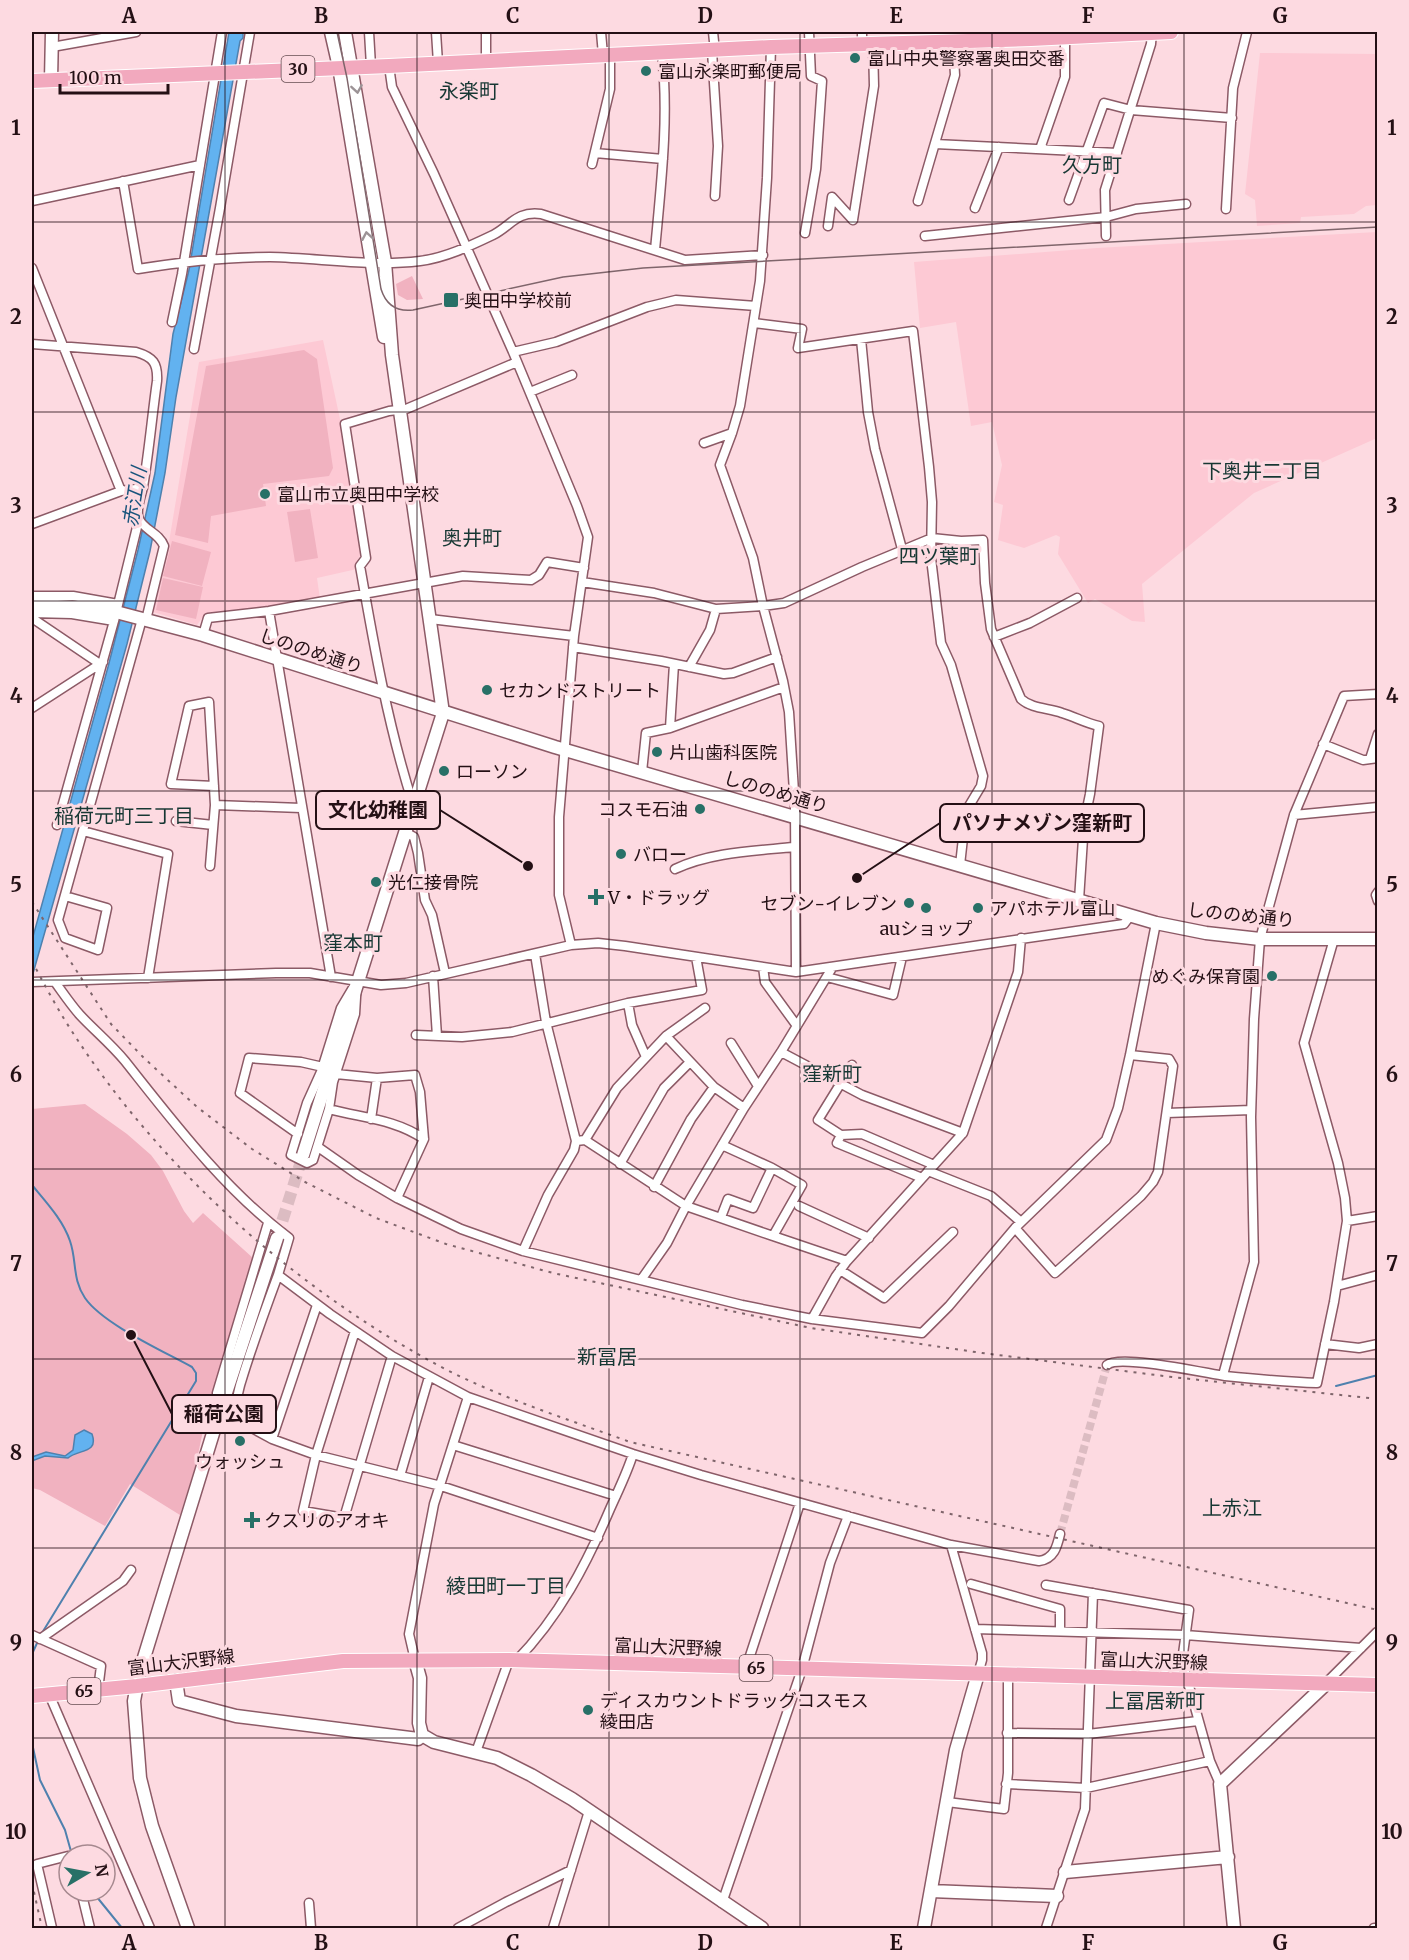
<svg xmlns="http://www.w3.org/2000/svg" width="1409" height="1960" font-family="Merriweather,'Noto Sans JP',serif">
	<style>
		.built { fill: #fdc9d4 }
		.green { fill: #f1b2c0 }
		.water { fill: #62b2f0; stroke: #4f81ae; stroke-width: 1.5 }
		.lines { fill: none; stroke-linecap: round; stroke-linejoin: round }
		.stream { stroke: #4f81ae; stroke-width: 2 }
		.street-tunnel { stroke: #dcbcc2; stroke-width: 8; stroke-dasharray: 8 4; stroke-linecap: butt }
		.secondary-tunnel { stroke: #dcbcc2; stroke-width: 12; stroke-dasharray: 12 6; stroke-linecap: butt }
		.street-casing { stroke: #8c5a66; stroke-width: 11 }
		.secondary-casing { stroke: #8c5a66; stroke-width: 15 }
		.primary-casing { stroke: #fff; stroke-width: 16 }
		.street { stroke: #fff; stroke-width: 8 }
		.secondary { stroke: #fff; stroke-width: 12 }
		.primary { stroke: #f2a9be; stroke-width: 14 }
		.tram { stroke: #7f656b; stroke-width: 1.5 }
		.rail { stroke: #7f656b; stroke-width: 2; stroke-dasharray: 3 6; stroke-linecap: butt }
		.oneway { stroke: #9c9396 }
		.grid { fill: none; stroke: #241015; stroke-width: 1.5; stroke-opacity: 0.55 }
		.poi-dot { fill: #287067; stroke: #fddae1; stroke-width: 2 }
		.labels { text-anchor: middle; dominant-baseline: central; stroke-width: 6; stroke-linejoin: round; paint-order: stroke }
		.shield { fill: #fddae1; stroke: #654d52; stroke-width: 1.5 }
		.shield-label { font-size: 16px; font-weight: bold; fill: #241015 }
		.poi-label { font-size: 18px; fill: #241015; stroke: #fddae1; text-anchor: start }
		.street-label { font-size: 18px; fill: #241015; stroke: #fddae1 }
		.neighbourhood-label { font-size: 20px; fill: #163733; stroke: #fddae1 }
		.water-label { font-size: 20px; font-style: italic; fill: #19547c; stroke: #fddae1 }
		.leader { fill: none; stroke: #241015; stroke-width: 2 }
		.callout-dot { fill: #241015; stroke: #fddae1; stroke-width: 2 }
		.callout { fill: #fddae1; stroke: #241015; stroke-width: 2 }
		.callout-label { font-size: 20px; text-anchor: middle; font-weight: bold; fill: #241015 }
		.neatline { fill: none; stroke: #241015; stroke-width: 2 }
		.grid-label { font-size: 20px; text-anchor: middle; font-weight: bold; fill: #241015 }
	</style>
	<rect width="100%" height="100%" fill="#fddae1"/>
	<path class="built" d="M1260,53L1377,54V205L1366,206L1354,214L1301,217L1300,223L1257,226L1255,200L1245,194Z
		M1377,232V438L1254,493L1142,584L1145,622L1132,621L1095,599L1088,603L1058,554L1060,537L1056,535L1024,548L998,540L1003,505L994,502L1002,465L992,422L971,426L956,322L920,328L914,262L1097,248Z
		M323,340L346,447L362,553L358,559L357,569L317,578L320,599L208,615L202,618L197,625L153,612L169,542L199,362Z"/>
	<path class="green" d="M412,276L423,299L407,300L398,295L396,284Z
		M304,350L317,359L333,468L329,476L263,484L266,506L211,516L208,543L175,535L206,366Z
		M310,509L318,558L295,562L287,512Z
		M172,541L211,552L202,586L163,576Z
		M163,578L203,587L196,619L156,610Z
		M85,1104L127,1134L151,1155L163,1171L184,1211L193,1223L203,1213L253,1258L254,1262L208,1407L196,1464L180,1515L130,1484L105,1526L40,1490L32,1488V1109Z"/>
	<path class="water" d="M229,32H243V38L240,41L176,397L165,473L150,551L127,644L32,977V940L108,667L138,550L155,473L173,334L189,270Z
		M84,1430L92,1434C99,1454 78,1449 68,1458L45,1456L32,1461V1457L46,1452L65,1456L73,1450L75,1435Z"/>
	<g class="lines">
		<path class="stream" d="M32,1185C46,1202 63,1220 70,1241C77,1261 72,1279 85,1298C103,1324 163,1351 192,1367L196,1373V1381L42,1633
			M1336,1386L1378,1375
			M32,1654L38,1641
			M32,1743L40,1780L65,1830L72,1855
			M92,1891L122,1928"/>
		<path class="street-tunnel" d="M1060,1534L1107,1365"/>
		<path class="secondary-tunnel" d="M277,1238L303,1155"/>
		<defs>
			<path id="street" d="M369,32L371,66
				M436,32L438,63
				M486,32V60
				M601,32L603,55
				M713,32L715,51
				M862,32V44
				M52,47L136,32
				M771,47L767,178L760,281L740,406L732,433L720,465L753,558L763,606L783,681L789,712L795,808L796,972
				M712,51L718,146L715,196
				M389,66L392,87L434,174L513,352L577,506L588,537L574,636L559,817V895L571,945
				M935,144L1117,153
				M1040,149L1065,77V37
				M595,153L663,159
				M592,164L610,89V55
				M123,181L138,269C181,262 226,257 270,257C320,258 370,267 420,261C445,258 470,246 493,235C512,225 516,211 541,214L685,260L763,255
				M1069,200L1104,103L1131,110L1232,118
				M32,201L200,165
				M918,201L955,75L953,41
				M975,208L999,147
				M1226,209L1233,88L1247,32
				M853,220L874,86L873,44
				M828,226L832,197L853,220
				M805,233L816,169L822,81L811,76L809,32
				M925,236L1106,217L1136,209L1186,204
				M1106,236L1105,190L1151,44L1152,32
				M655,250C661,184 669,119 662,54
				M32,268L121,491
				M172,322L182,274L222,32
				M754,323L802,329L798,348L913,331L929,467L932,502L931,558L941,643L951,665L983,776L981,786L966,811L960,865
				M861,339L868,412L875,449L902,549
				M32,344L136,352C153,357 158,363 157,381C152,416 149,452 143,487C141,497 135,510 139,519C144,530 159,533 164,546L146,620
				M194,349L220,208L250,32
				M513,352L556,342L647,307L676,300L756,306
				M530,392L572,375
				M704,443L732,433
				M32,524L121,491L143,488
				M582,582L654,593L716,609L763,606L784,603L862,567L932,538L961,541L983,540L985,583L991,629L1021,699C1032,709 1049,708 1062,713C1075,717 1086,723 1099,726L1090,794L1084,823L1079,900
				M32,596H73L118,604
				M269,611L331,977
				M32,613L72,614L114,621
				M32,618L100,664
				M430,619L574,636
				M203,635L208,618L269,611L463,576L531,580L539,575L547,562L584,568
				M994,637L1030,623L1077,598
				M573,647L661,661L724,674L733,673L777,657
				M689,667L710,630L716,609
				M32,708L103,662
				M670,728L784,687
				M1323,744L1363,760L1378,758
				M1370,759L1378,734
				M642,772L646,733L670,728L674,664
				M214,786L171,784L189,706L209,702L215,805L301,808
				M413,804C388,726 374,646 360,566L366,558L345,424L389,411L406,409L517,362
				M1294,815L1378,807
				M176,821L213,825
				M57,825L114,621L139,519
				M83,831L168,854L148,978
				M405,832L414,837L418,853L425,900L432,915L445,973
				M210,866L215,805
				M675,869C711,852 755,851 794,847
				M1378,892L1376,895L1378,901
				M65,896L107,908L98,950L65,938L58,920L142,619
				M763,967L765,982L797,1026
				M433,976L437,1036
				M827,977L893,995L902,957
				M357,981L355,1014L333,1082L329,1109L313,1160L307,1163L291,1155L307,1103L321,1072L341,1008Z
				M32,982L276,973H310L381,985L406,983L571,945L598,943L625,946L796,972L1124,924L1130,916
				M55,982C63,993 71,1005 80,1015C94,1030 111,1044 125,1061C175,1124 224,1189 289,1238L278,1275L330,1314L392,1356L468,1397L633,1454L701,1475L951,1545L1039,1561C1054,1559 1057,1547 1060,1534
				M628,1003L632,1025L646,1057
				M416,1035L462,1037L512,1032L628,1003L702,990L696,957
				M666,1036L705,1008
				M731,1043L758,1086
				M781,1052L862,1095L963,1133
				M852,1065L818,1120L841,1135L862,1134L934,1165
				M336,1074L377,1078L415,1075L420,1092L424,1139L397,1198
				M329,1109C362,1118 395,1119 424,1139
				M1167,1113L1251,1110
				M371,1119L377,1078
				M298,1134L240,1093L249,1058L301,1062L323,1067
				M841,1135L837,1143L922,1178
				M585,1140L617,1088L666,1036L714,1087L744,1108
				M576,1141L585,1140L686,1206L773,1236L802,1185L772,1168L753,1208L728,1199L721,1217
				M722,1145L772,1168
				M318,1147L358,1175L397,1198L461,1229L523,1251L742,1305L812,1319L922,1333L949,1306L1015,1228L1106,1140L1118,1108L1130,1055L1156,923
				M620,1164L664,1088L690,1062
				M928,1171L991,1196L1021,1222
				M654,1187L691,1119L714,1087
				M799,1206L869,1238
				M1347,1221L1378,1216
				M1015,1228L1055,1273L1141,1196L1153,1182L1158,1172L1173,1066L1169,1059L1130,1055
				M773,1236L847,1261
				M523,1251L548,1195L574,1150L576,1141L546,1022L535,954
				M840,1270L884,1298L953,1232
				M641,1280L667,1243L686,1206L744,1108L781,1052L832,968
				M1337,1286L1378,1275
				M812,1319L836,1276L847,1261L963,1133L1018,972L1021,938
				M355,1331L316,1455L303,1511L344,1518L392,1356
				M1325,1344L1359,1348L1378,1344
				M1107,1365C1119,1354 1205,1373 1225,1376C1255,1379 1286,1382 1317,1383L1334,1302L1347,1221L1345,1198L1338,1163L1304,1043L1334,939
				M1223,1375L1254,1262L1251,1117L1254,1019L1260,939L1294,815L1344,696L1378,694
				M218,1410L217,1393L268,1223
				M232,1417L272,1439L316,1455L441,1486L598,1538
				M217,1422H229C236,1412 237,1394 241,1382C252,1346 265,1310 278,1275
				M272,1439L317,1305
				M453,1445L616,1496
				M400,1476L429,1377
				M951,1545L982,1653V1660L978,1674
				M971,1584L1060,1609V1631
				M1046,1585L1189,1610L1182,1661L1210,1761L1220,1784
				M975,1629L1185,1635L1361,1648
				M32,1635L101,1666L98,1690
				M40,1639L123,1581L131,1570
				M415,1660L409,1634L434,1504L468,1397
				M516,1661C559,1617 586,1565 610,1509C618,1491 627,1473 633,1454
				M746,1668L800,1503
				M1326,1683L1377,1632
				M49,1694L150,1928
				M1007,1733L1088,1734L1198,1721
				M476,1752L509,1660
				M1006,1784L1086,1788L1210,1761
				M947,1802L1004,1809L1008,1773V1675
				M81,1891L90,1928
				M309,1903L311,1928
				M722,1903L802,1669L830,1563L848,1516
				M52,1928L37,1864L68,1856L69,1859
				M458,1928L506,1902L571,1870
				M553,1928L589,1811
				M1046,1928L1085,1809L1093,1593
				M1374,1928H1378"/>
			<path id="secondary" d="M331,32L339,67L384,337
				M51,80L52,32
				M32,605L82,607L116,612L203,635L555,747L1156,923L1206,933L1260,939H1378
				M303,1155L443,713L392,355L385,262L345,32
				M415,1660L420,1678L419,1723L422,1735
				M176,1681L179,1701L236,1716L418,1739L422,1735L434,1742L497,1758L531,1775L572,1799L762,1928
				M1065,1872L1228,1857
				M931,1891L1057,1896
				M188,1928L152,1826L140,1778L134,1701L139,1674L218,1417L277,1238
				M924,1928L956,1750L978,1674
				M1234,1928L1220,1784L1326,1684"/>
			<path id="primary" d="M32,81L389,66L771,47L1031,39L1171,32
				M32,1696L137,1686L343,1661L509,1660L1378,1685"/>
		</defs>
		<use href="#street" class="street-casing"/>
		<use href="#secondary" class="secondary-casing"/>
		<use href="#primary" class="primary-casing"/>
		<use href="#street" class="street"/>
		<use href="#secondary" class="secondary"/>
		<use href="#primary" class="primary"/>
		<path class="tram" d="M337,32L347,78L381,289C386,305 396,312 413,310L563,277L643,268L1378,227"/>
		<path class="rail" d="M32,902L111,1024L144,1058L197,1107L252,1149L305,1182L376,1218L446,1244L553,1273L811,1328L982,1353L1172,1377L1378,1399
			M32,961C45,986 59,1012 75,1036C164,1173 304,1296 449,1371C507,1400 570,1420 630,1442L1378,1610
			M32,1883L42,1928"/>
	</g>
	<defs><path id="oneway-chevron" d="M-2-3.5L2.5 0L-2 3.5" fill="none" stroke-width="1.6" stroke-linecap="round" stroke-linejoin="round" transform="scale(1.5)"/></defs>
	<g class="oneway">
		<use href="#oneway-chevron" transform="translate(357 89) rotate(81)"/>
		<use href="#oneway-chevron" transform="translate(367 236) rotate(-100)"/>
	</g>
	<path class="grid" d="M225,32V1928M417,32V1928M609,32V1928M800,32V1928M992,32V1928M1184,32V1928M32,222H1378M32,412H1378M32,601H1378M32,791H1378M32,980H1378M32,1169H1378M32,1359H1378M32,1548H1378M32,1738H1378"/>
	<g class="poi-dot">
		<circle cx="855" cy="58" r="6"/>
		<circle cx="646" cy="71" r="6"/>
		<rect x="443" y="292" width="16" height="16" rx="3"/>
		<circle cx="265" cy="494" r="6"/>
		<circle cx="487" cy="690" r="6"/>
		<circle cx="657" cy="752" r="6"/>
		<circle cx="444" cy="771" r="6"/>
		<circle cx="700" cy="809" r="6"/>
		<circle cx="621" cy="854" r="6"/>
		<circle cx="376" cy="882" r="6"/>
		<path d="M593 888h6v6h6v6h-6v6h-6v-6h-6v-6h6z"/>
		<circle cx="909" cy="903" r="6"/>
		<circle cx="926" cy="908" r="6"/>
		<circle cx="978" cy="908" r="6"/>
		<circle cx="1272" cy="976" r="6"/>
		<circle cx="240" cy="1441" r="6"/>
		<path d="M249 1511h6v6h6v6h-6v6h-6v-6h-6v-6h6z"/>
		<circle cx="588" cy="1710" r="6"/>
	</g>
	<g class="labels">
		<g class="shield">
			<rect x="281.5" y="56" width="33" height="26" rx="4.5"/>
			<rect x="739.5" y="1655" width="33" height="26" rx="4.5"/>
			<rect x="67.5" y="1678" width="33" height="26" rx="4.5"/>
		</g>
		<g class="shield-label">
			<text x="298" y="69">30</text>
			<text x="756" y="1668">65</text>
			<text x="84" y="1691">65</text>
		</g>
		<g class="poi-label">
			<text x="867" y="58">富山中央警察署奥田交番</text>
			<text x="658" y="71">富山永楽町郵便局</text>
			<text x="464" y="300">奥田中学校前</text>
			<text x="277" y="494">富山市立奥田中学校</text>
			<text x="499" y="690">セカンドストリート</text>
			<text x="669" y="752">片山歯科医院</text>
			<text x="456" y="771">ローソン</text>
			<text x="688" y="809" text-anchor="end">コスモ石油</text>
			<text x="633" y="854">バロー</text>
			<text x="388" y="882">光仁接骨院</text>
			<text x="608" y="897">V・ドラッグ</text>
			<text x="897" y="903" text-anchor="end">セブン-イレブン</text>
			<text x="990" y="908">アパホテル富山</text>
			<text x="926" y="928" text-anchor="middle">auショップ</text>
			<text x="1260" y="976" text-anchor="end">めぐみ保育園</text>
			<text x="240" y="1461" text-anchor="middle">ウォッシュ</text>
			<text x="264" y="1520">クスリのアオキ</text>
			<text x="600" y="1700">ディスカウントドラッグコスモス<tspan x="600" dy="21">綾田店</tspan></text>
		</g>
		<g class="street-label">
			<text transform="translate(311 651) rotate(18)">しののめ通り</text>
			<text transform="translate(776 792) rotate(16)">しののめ通り</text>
			<text transform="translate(1241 915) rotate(6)">しののめ通り</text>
			<text transform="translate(668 1647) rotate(2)">富山大沢野線</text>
			<text transform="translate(1154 1661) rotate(2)">富山大沢野線</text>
			<text transform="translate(181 1662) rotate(-7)">富山大沢野線</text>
		</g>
		<g class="neighbourhood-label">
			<text x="469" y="90">永楽町</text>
			<text x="1092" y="164">久方町</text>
			<text x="1262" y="470">下奥井二丁目</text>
			<text x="472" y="537">奥井町</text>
			<text x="939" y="555">四ツ葉町</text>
			<text x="124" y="815">稲荷元町三丁目</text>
			<text x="353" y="942">窪本町</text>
			<text x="832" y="1073">窪新町</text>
			<text x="607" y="1356">新冨居</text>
			<text x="1232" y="1507">上赤江</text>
			<text x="506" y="1585">綾田町一丁目</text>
			<text x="1155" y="1700">上冨居新町</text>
		</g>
		<g class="water-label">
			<text transform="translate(134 497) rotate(-81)">赤江川</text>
		</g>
	</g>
	<path class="leader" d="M528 866L440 810M857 878L940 823M131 1335L172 1414"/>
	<g class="callout-dot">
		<circle cx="528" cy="866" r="6"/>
		<circle cx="857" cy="878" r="6"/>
		<circle cx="131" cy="1335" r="6"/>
	</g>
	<g class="callout">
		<rect x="316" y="791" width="124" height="38" rx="6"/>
		<rect x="940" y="804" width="204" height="38" rx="6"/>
		<rect x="172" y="1395" width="104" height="38" rx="6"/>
	</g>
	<g class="callout-label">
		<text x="378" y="817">文化幼稚園</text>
		<text x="1042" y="830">パソナメゾン窪新町</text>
		<text x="224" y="1421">稲荷公園</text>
	</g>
	<rect width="1409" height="1960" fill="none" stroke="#fddae1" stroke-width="66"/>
	<g transform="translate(87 1873) rotate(80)"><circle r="28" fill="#fddae1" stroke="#a6898f" stroke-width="1.5"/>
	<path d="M0-4.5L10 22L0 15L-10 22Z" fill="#287067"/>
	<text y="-9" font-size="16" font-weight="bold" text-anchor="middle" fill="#241015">N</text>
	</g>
	<path d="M60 84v9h108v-9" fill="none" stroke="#241015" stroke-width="3"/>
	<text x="69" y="84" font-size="18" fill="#241015" stroke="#fddae1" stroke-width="4.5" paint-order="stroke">100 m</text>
	<rect x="33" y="33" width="1343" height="1894" class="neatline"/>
	<g class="grid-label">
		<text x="129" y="23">A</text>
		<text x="321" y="23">B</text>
		<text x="513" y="23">C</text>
		<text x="705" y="23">D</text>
		<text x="896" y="23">E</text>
		<text x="1088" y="23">F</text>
		<text x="1280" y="23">G</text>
		<text x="16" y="135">1</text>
		<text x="1392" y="135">1</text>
		<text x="16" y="324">2</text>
		<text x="1392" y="324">2</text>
		<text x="16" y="513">3</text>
		<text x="1392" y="513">3</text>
		<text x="16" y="703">4</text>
		<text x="1392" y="703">4</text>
		<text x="16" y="892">5</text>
		<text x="1392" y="892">5</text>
		<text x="16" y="1082">6</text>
		<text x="1392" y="1082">6</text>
		<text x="16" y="1271">7</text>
		<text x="1392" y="1271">7</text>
		<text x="16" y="1460">8</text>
		<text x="1392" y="1460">8</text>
		<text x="16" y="1650">9</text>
		<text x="1392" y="1650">9</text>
		<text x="16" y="1839">10</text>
		<text x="1392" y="1839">10</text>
		<text x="129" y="1950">A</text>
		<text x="321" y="1950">B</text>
		<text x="513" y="1950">C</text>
		<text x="705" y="1950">D</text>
		<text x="896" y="1950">E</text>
		<text x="1088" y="1950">F</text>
		<text x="1280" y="1950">G</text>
	</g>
</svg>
